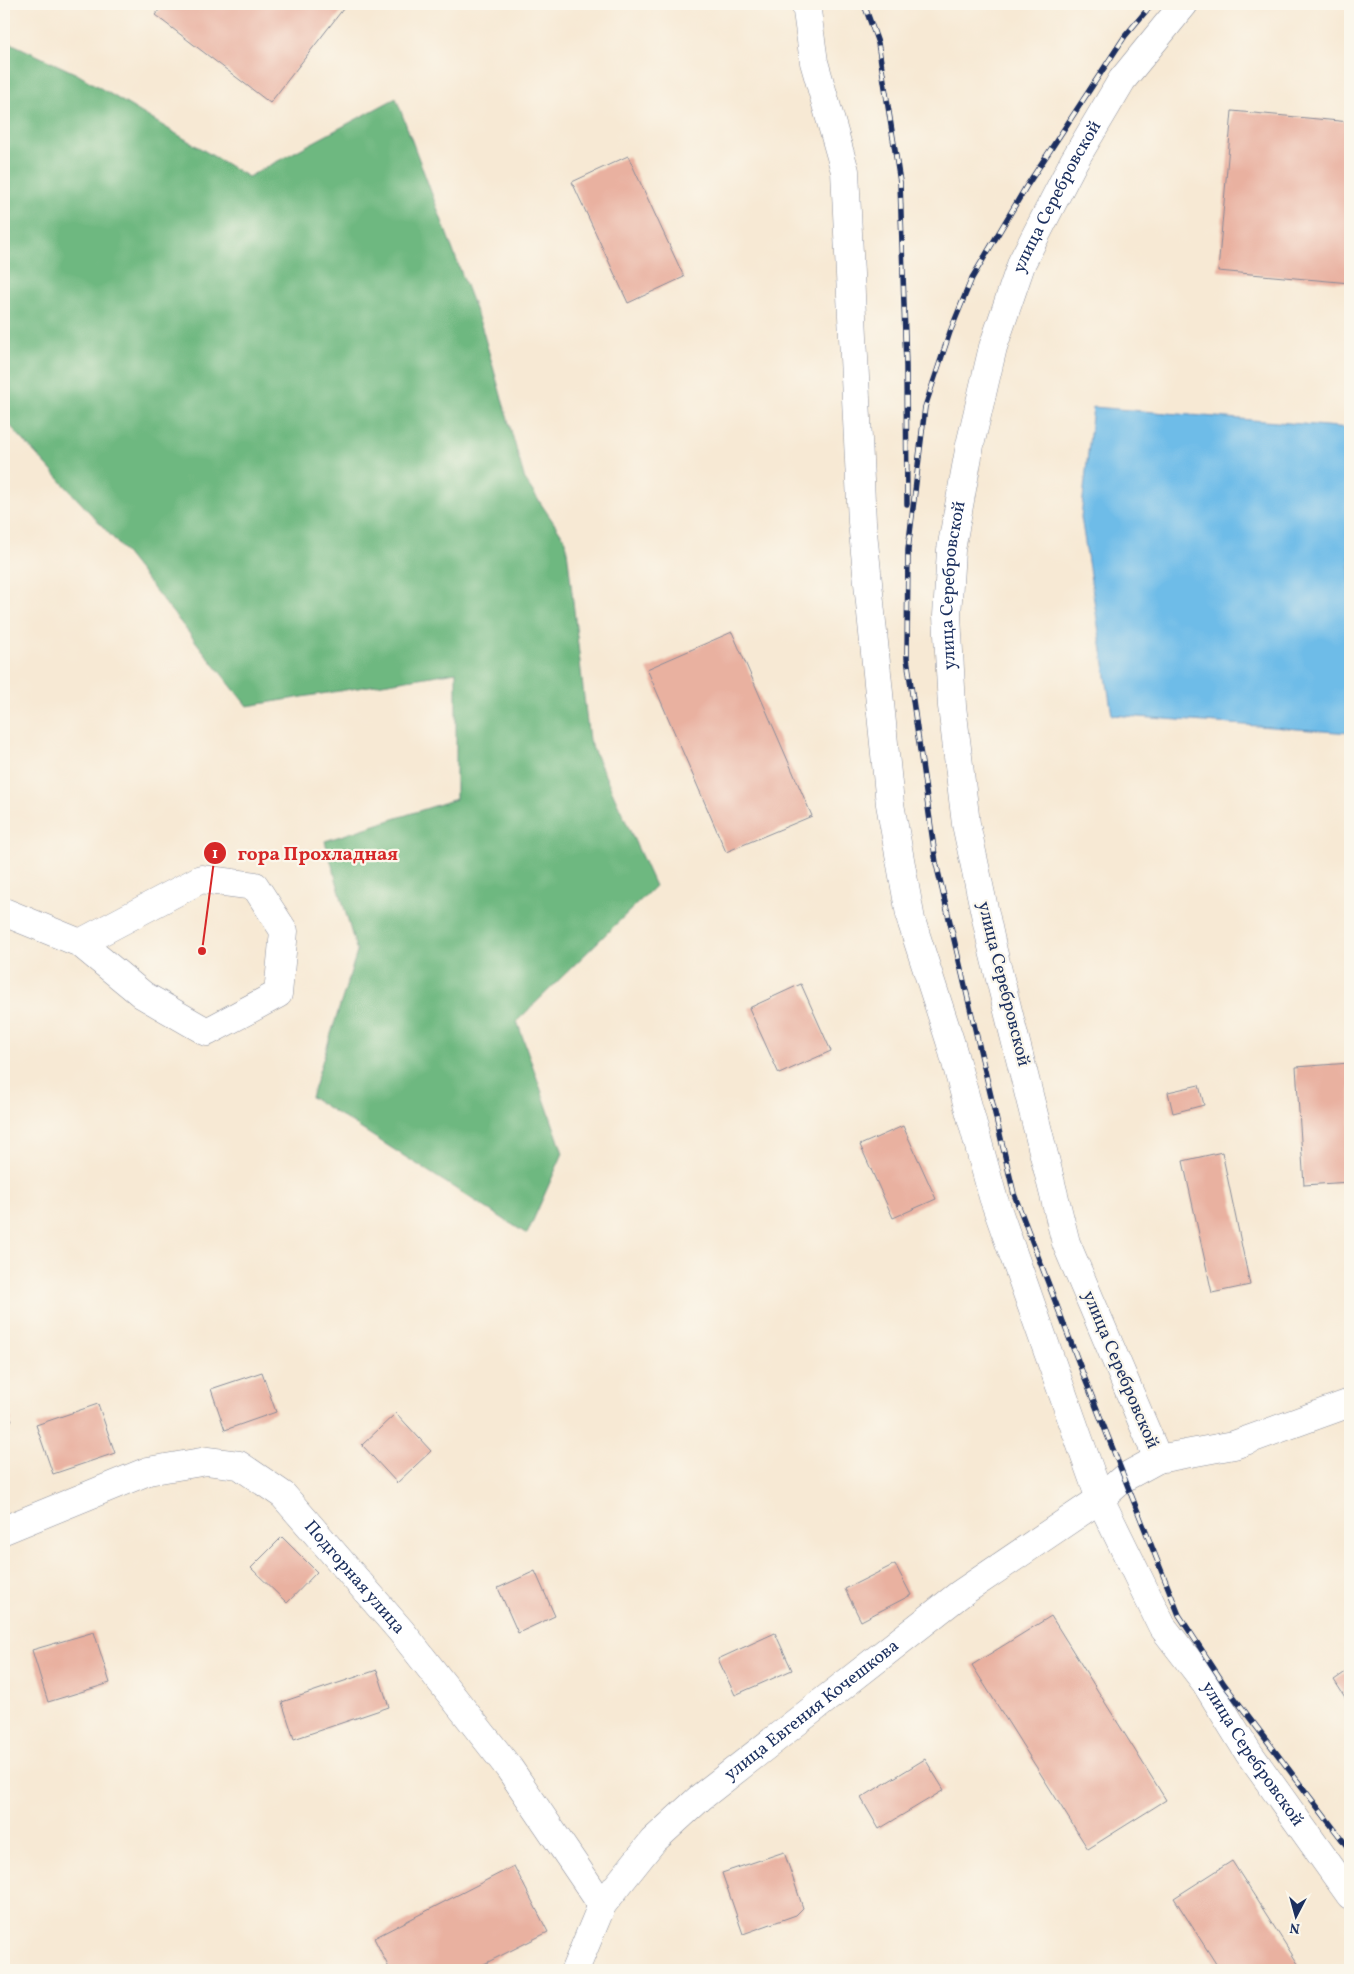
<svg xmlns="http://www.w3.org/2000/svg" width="1354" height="1974" font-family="Vollkorn,serif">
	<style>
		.forest { fill: #6eb880; stroke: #44746f }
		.water { fill: #6ebce8; stroke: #4476a3 }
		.building { fill: #e9b1a0 }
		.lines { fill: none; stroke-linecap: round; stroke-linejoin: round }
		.minor-casing { stroke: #898c99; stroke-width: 29 }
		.minor { stroke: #fff; stroke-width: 28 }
		.rail-casing { stroke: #1b2f5e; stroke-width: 5.5 }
		.rail { stroke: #fbf7ec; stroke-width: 4; stroke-dasharray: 11; stroke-linecap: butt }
		.labels { text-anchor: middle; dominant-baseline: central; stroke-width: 4.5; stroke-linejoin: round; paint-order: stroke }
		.street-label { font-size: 18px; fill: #1b2f5e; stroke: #fbf7ec }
		.leader { fill: none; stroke: #d62828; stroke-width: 2 }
		.callout-dot { fill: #d62828; stroke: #fbf7ec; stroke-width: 2 }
		.mark-label { font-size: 15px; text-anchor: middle; font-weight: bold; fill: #fff }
		.callout-label { font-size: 19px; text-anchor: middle; font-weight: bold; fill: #d62828; stroke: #fbf7ec; stroke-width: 4.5; stroke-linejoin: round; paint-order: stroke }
	</style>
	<rect width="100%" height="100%" fill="#fbf7ec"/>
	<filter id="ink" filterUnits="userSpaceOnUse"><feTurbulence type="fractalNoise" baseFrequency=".02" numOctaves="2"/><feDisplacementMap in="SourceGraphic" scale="10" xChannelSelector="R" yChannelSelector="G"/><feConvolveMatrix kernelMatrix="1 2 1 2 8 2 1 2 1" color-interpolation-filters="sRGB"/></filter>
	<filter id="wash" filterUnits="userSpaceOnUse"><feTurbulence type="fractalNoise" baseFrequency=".0096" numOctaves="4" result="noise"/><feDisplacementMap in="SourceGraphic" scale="20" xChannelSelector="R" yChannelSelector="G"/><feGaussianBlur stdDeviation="1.12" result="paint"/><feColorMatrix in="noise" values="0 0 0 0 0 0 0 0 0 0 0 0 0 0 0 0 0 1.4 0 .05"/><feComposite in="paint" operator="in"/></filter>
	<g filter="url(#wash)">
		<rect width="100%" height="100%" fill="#f7e9d4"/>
		<path class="forest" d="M4,40L77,74L248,177L396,98L482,328L525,480L566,541L589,740L655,886L517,1021L563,1153L527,1234L311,1097L357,952L325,841L456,799V672L247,706L115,540L4,419Z"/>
		<path class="water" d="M1093,407L1350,428V733L1112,715L1081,517Z"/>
		<g id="blocks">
			<path class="building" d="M164,4H347L270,103L155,15Z
				M1232,111L1350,122V283L1218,271Z
				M628,156L684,277L628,303L572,182Z
				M732,632L812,816L726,852L647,669Z
				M801,984L831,1051L779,1074L749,1008Z
				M1350,1063V1182L1304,1185L1296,1067Z
				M1199,1085L1204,1105L1173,1113L1168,1092Z
				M903,1126L936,1199L893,1218L860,1145Z
				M1222,1152L1250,1285L1212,1293L1183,1161Z
				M262,1372L276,1412L225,1430L211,1389Z
				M98,1404L115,1453L53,1474L36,1425Z
				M396,1413L431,1451L397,1483L362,1445Z
				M4,1415L12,1419L4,1435Z
				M282,1537L317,1572L287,1603L251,1568Z
				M895,1564L911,1595L861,1621L845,1589Z
				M535,1571L555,1616L518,1633L498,1588Z
				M1051,1616L1166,1800L1088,1849L972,1665Z
				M94,1632L110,1683L48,1702L32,1650Z
				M775,1633L792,1670L735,1695L718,1659Z
				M1350,1669V1705L1334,1680Z
				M377,1670L389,1707L294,1739L282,1702Z
				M925,1759L944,1790L879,1829L861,1798Z
				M784,1852L803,1908L796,1915L743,1934L722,1873Z
				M1232,1861L1302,1970H1220L1174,1898Z
				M514,1866L548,1932L472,1970H390L374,1938Z"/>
		</g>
	</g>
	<g filter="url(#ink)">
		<use href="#blocks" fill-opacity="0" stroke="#898c99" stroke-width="1"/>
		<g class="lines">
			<defs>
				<g id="minor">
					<path id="s1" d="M806,4L814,62L845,171L862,522L890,804L911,920L950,1041L993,1197L1100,1499L1162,1626L1205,1682L1248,1752L1350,1895"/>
					<path d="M4,912L80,943L143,995L207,1032L278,994L284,931L255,886L201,879L80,943"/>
					<path d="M1158,1459L1234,1445L1350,1403"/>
					<path id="s2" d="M4,1530L148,1471L207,1461L239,1465L283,1495L401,1631L509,1768L602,1905"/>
					<path id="s3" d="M575,1970L602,1905L653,1841L701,1797L960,1594L1100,1499L1125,1477L1158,1459L1066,1243L993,951L966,824L952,706L947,616L951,550L970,445L993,347L1022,262L1074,161L1122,80L1184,4"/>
				</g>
			</defs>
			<use href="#minor" class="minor-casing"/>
			<use href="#minor" class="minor"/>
			<defs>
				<path id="rail" d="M864,4L878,43L900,182L906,366L907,504
					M1152,4L1125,36L1026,187L972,278L950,332L925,407L908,550L907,658L936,863L1014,1194L1085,1379L1179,1615L1224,1684L1350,1850"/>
			</defs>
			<use href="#rail" class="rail-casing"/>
			<use href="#rail" class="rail"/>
		</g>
	</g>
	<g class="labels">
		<g class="street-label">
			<text stroke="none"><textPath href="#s3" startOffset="2098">улица Серебровской</textPath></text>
			<text stroke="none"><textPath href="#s3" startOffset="1692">улица Серебровской</textPath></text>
			<text transform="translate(1003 984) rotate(76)">улица Серебровской</text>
			<text transform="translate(1120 1370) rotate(67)">улица Серебровской</text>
			<text stroke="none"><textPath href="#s2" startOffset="410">Подгорная улица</textPath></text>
			<text stroke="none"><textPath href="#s3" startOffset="358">улица Евгения Кочешкова</textPath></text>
			<text stroke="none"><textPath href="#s1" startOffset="1832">улица Серебровской</textPath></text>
		</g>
	</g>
	<path class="leader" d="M202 951L215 853"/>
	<g class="callout-dot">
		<circle cx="202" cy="951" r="5"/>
		<circle cx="215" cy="853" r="12"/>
	</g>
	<g class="mark-label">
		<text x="215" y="858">1</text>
	</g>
	<g class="callout-label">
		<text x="318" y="860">гора Прохладная</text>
	</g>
	<rect width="1354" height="1974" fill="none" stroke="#fbf7ec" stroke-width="20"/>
	<g transform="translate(1296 1916) rotate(186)" stroke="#fbf7ec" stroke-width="4" paint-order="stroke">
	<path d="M0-4L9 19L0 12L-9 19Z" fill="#1b2f5e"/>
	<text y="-8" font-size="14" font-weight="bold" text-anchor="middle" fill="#1b2f5e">N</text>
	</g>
</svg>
